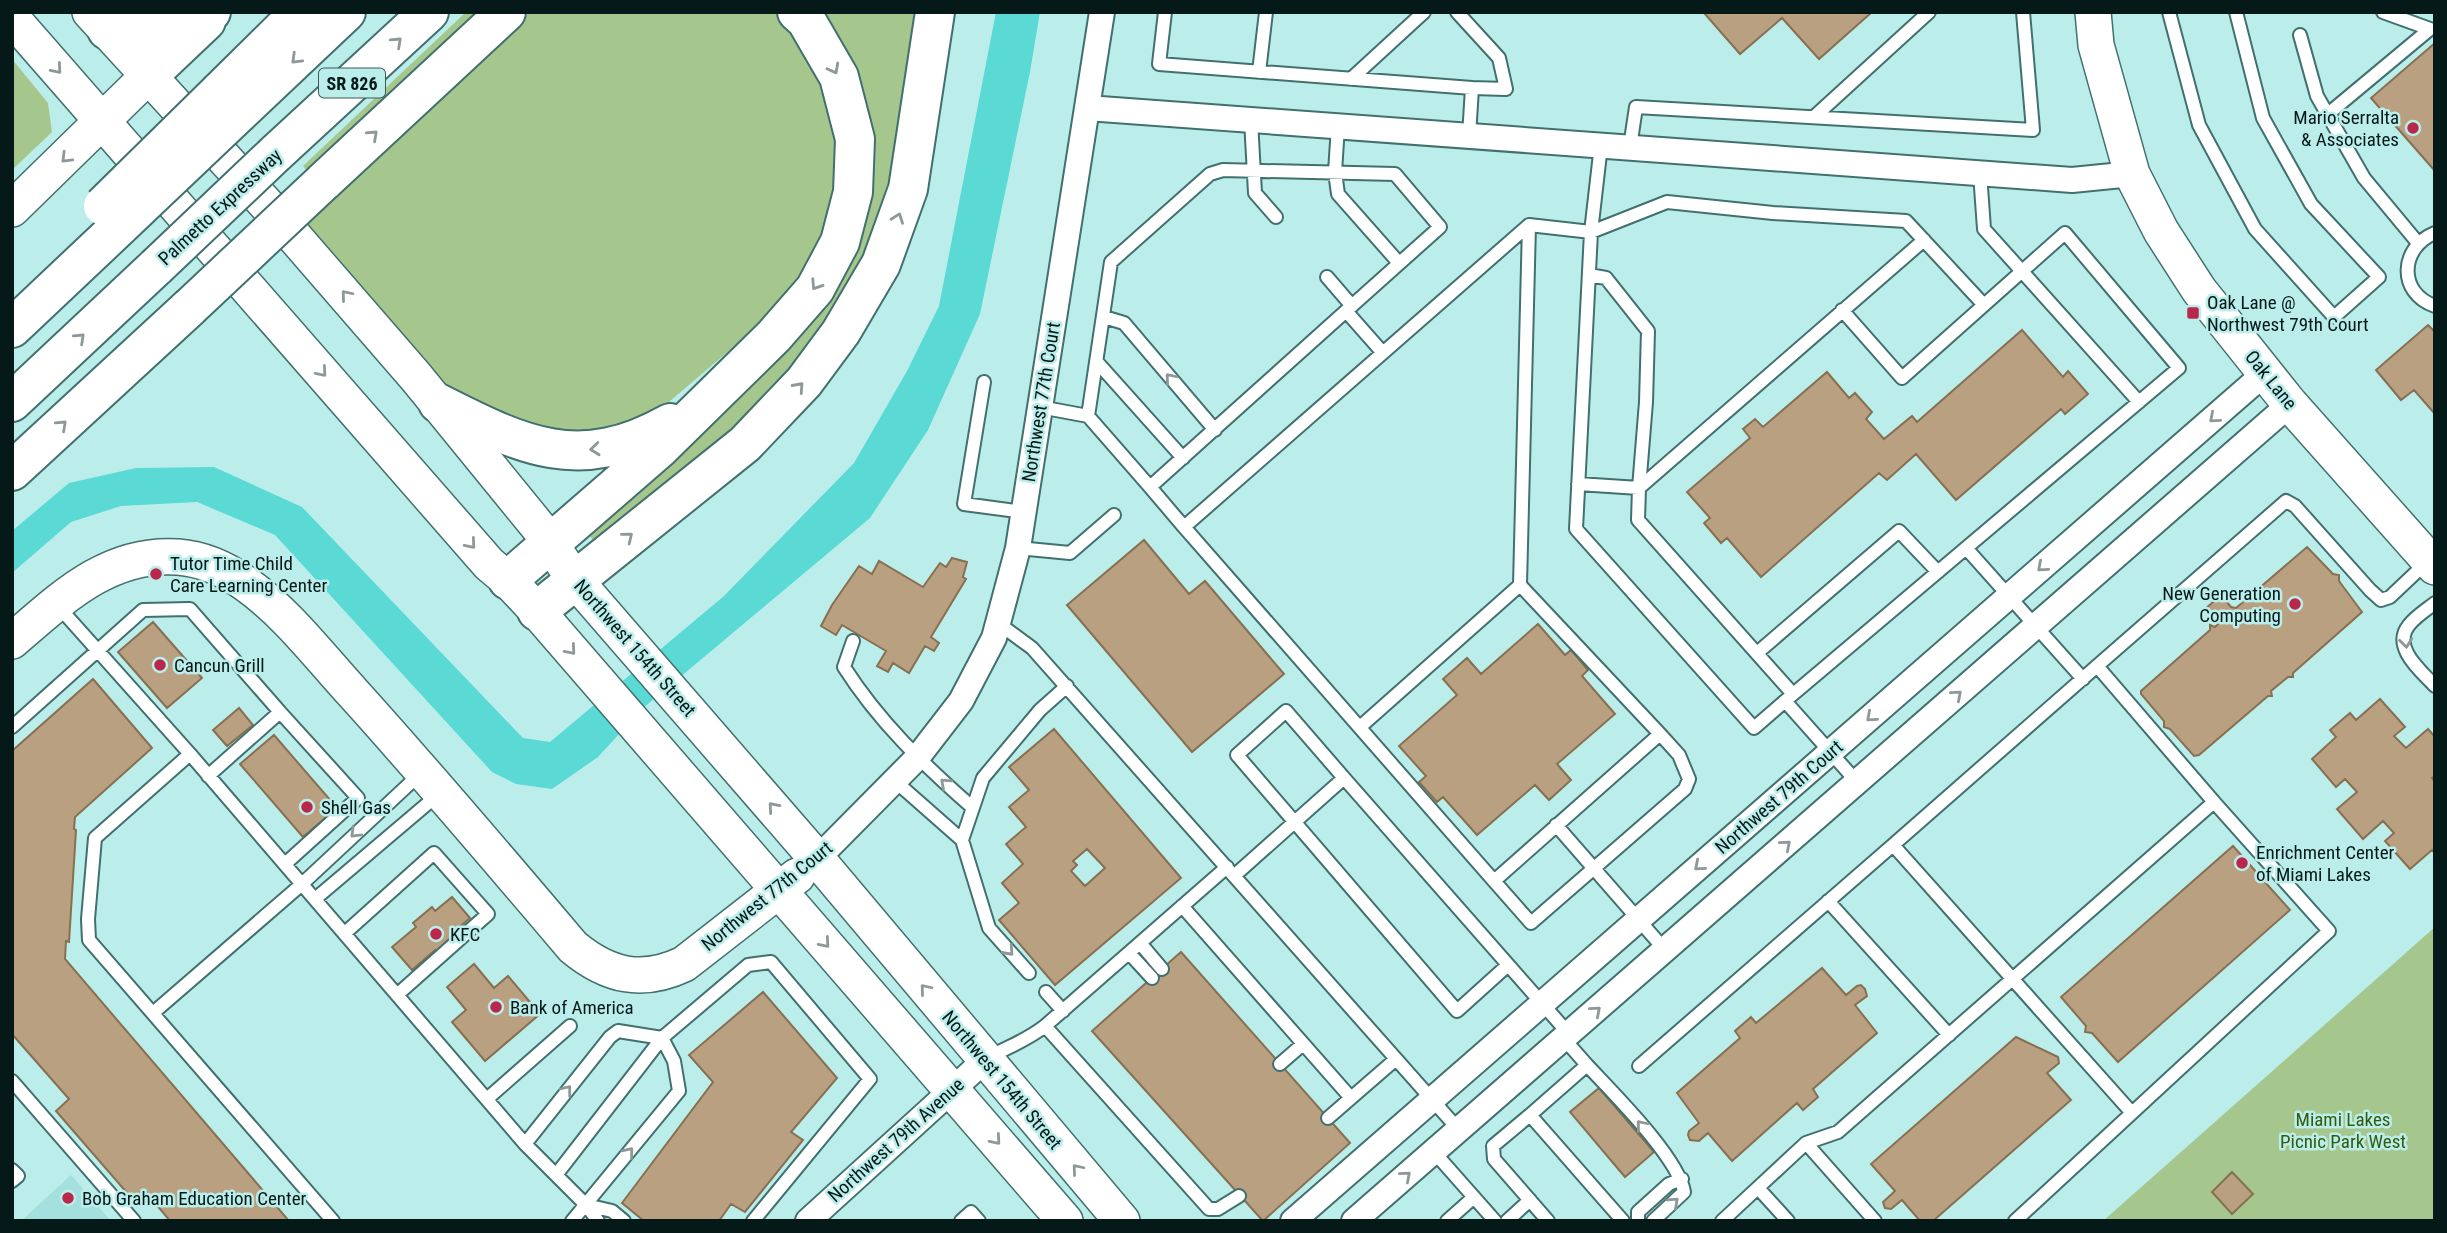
<svg xmlns="http://www.w3.org/2000/svg" width="2447" height="1233" font-family="'Roboto Condensed',sans-serif">
	<style>
		.built { fill: #a4e0de }
		.green { fill: #a5c78d }
		.water { fill: #5bd9d5 }
		.building { fill: #b9a081; stroke: #877052; stroke-width: 2; fill-rule: evenodd }
		.lines { fill: none; stroke-linecap: round; stroke-linejoin: round }
		.lane-casing { stroke: #41706e; stroke-width: 16 }
		.street-casing { stroke: #41706e; stroke-width: 28 }
		.secondary-casing { stroke: #41706e; stroke-width: 38 }
		.highway-casing { stroke: #41706e; stroke-width: 42 }
		.lane { stroke: #fff; stroke-width: 12 }
		.street { stroke: #fff; stroke-width: 24 }
		.secondary { stroke: #fff; stroke-width: 35 }
		.highway { stroke: #fff; stroke-width: 38 }
		.highway-bridge-casing { stroke: #41706e; stroke-width: 42; stroke-linecap: butt }
		.highway-bridge { stroke: #fff; stroke-width: 38 }
		.oneway { stroke: #8f9898 }
		.poi-dot { fill: #b9284b; stroke: #bbeeeb; stroke-width: 2.5 }
		.labels { text-anchor: middle; dominant-baseline: central; stroke-width: 5; stroke-linejoin: round; paint-order: stroke }
		.shield { fill: #bbeeeb; stroke: #3c5958; stroke-width: 2 }
		.shield-label { font-size: 18px; font-weight: bold; fill: #061919 }
		.poi-label { font-size: 19px; fill: #061919; stroke: #bbeeeb; text-anchor: start }
		.street-label { font-size: 19px; fill: #061919; stroke: #bbeeeb }
		.park-label { font-size: 19px; fill: #355a0a; stroke: #bbeeeb }
	</style>
	<rect width="100%" height="100%" fill="#bbeeeb"/>
	<path class="built" d="M71,1175L111,1221H21Z"/>
	<path class="green" d="M466,12H487L311,175L303,166Z
		M522,12H778L821,72L844,159L817,259L780,307L655,414L582,438L494,423L444,384L304,221Z
		M812,12H920L895,179L873,246L782,389L597,541L593,540L587,533L595,524L731,406L770,367L794,340L862,204Z
		M12,59L48,103L52,132L12,170Z
		M2435,927V1221H2103Z"/>
	<path class="water" d="M996,12H1040L1030,72L980,314L928,430L870,518L642,709L598,757L552,789L516,784L492,772L275,535L197,502L121,506L71,522L12,573V531L69,483L136,468L214,467L302,507L523,738L550,742L724,596L854,463L907,371L939,306Z"/>
	<path class="building" d="M1707,12H1872L1819,59L1782,18L1740,54L1705,14Z
		M2435,43V171L2371,98Z
		M2428,325L2435,332V414L2414,390L2401,400L2376,370Z
		M2022,330L2063,377L2068,371L2088,394L2065,414L2061,409L1956,500L1916,454L1887,480L1879,473L1761,577L1727,538L1721,543L1704,523L1710,518L1687,492L1750,438L1743,429L1755,419L1763,427L1827,372L1849,398L1855,393L1872,412L1866,419L1884,439L1912,416L1917,422Z
		M1144,540L1189,594L1205,581L1284,674L1192,752L1067,605Z
		M2307,547L2333,574L2339,575V581L2362,612L2293,673V677H2288L2271,691L2272,696H2268L2199,755L2194,756L2170,729L2164,727V721L2141,694V691L2210,630V625L2215,627L2218,624L2205,609L2221,595L2231,607L2236,608Z
		M952,558L967,562L963,577L966,579L931,637L939,643L934,651L925,646L909,673L893,663L888,672L877,666L886,651L842,625L836,635L821,626L832,605L859,566L872,574L879,561L923,587L940,563L946,567Z
		M153,622L202,678L167,708L118,652Z
		M1538,624L1565,655L1571,650L1588,670L1582,676L1615,714L1557,764L1571,780L1549,800L1535,785L1477,835L1443,797L1437,802L1419,782L1426,776L1399,746L1457,695L1443,679L1467,658L1481,674Z
		M93,679L152,748L75,817L74,829L76,830L69,942L66,941L65,959L289,1221H170L146,1192L134,1201L56,1111L69,1099L12,1034V751Z
		M2380,699L2405,727L2394,736L2406,748L2428,729L2435,737V776L2432,778L2435,782V853L2432,850L2410,869L2385,841L2394,833L2383,821L2363,839L2337,809L2357,792L2345,779L2336,787L2312,759L2336,737L2330,730L2350,713L2356,720Z
		M239,708L253,725L227,746L213,730Z
		M1054,729L1181,878L1055,985L999,920L1019,903L1002,883L1023,864L1006,844L1026,827L1009,807L1029,790L1009,767ZM1087,849L1105,868L1085,886L1071,871L1077,865L1073,861Z
		M274,735L337,808L303,837L240,764Z
		M2233,846L2259,875L2264,876V881L2290,910L2118,1062L2092,1033L2085,1032L2086,1026L2061,997Z
		M452,897L470,918L456,930L460,934L438,953L435,950L412,970L392,947L416,927L413,923L432,907L435,911Z
		M1181,952L1350,1143L1263,1221L1092,1031Z
		M474,964L494,988L508,976L540,1014L485,1061L452,1022L466,1010L447,987Z
		M1822,968L1846,995L1857,986L1861,985L1865,989L1867,996L1855,1005L1877,1033L1813,1089L1818,1097L1803,1110L1797,1103L1732,1161L1708,1133L1699,1141L1690,1140L1688,1135L1689,1131L1699,1123L1677,1093L1740,1038L1735,1031L1751,1017L1756,1023Z
		M763,992L837,1078L791,1132L803,1140L745,1212L731,1204L719,1221H644L622,1203L713,1082L689,1055Z
		M2016,1037L2058,1057L2059,1063L2047,1073L2071,1100L1933,1221H1920L1902,1200L1891,1209L1885,1208L1883,1202L1895,1191L1871,1164Z
		M1599,1088L1654,1152L1625,1177L1570,1112Z
		M2232,1172L2253,1194L2232,1214L2212,1192Z"/>
	<g class="lines">
		<defs>
			<path id="lane" d="M1165,12L1159,64L1472,88L1469,136
				M1457,12L1499,58L1506,89L1472,88
				M2169,12L2199,125L2255,229L2334,317L2379,277L2311,204L2263,118L2236,12
				M2300,35L2317,96L2364,178L2418,243
				M1259,72L1266,12
				M1351,79L1424,12
				M2328,114L2430,29L2383,12
				M1814,117L1929,12
				M1251,120L1255,193L1276,217
				M1338,126L1335,172L1338,194L1399,263
				M1601,145L1591,232L1576,529L1754,728L1785,701L1857,782
				M1630,147L1636,107L2033,130L2023,12
				M1980,173L1984,229L2139,402
				M2435,233C2400,247 2397,293 2435,306
				M1327,277L1352,306
				M1104,317L1124,323L1215,430
				M1097,362L1183,458
				M984,382L964,504L1024,512
				M1040,407L1088,416L1111,262L1210,174L1223,170L1395,174L1440,227L1346,311
				M1088,416L1150,487
				M1578,484L1639,488L1646,402L1648,331L1606,278L1589,275
				M1184,527L1150,487L1346,311L1383,353
				M1018,548L1070,553L1114,515
				M1966,548L2083,679
				M1520,585L1529,225
				M2435,603C2426,610 2415,617 2409,625C2391,647 2421,671 2435,686
				M57,605L190,754L95,838L88,919L89,940L333,1221
				M998,623L1032,648L1459,1130
				M853,641L844,667C879,722 925,766 973,808
				M1757,653L1899,531L1938,572
				M1793,694L1638,520L1639,488L1924,240
				M1785,701L2179,368L2065,233L1902,378L1842,310
				M12,727L143,610L190,609L280,712
				M1360,727L1520,585L1660,734L1679,755L1689,779L1685,789L1531,923L1494,881L1184,527L1529,225L1591,232L1667,202L1773,213L1906,221L1984,305
				M190,754L525,1144L586,1205L598,1221
				M208,776L280,712L358,798L285,864
				M1344,778L1286,711L1237,755L1457,1011L1508,965
				M895,781L962,840L989,928L1029,973
				M1556,825L1665,950
				M962,840L983,778L1040,710L1067,686
				M1893,845L2097,666
				M1235,875L1344,778L1569,1034
				M1494,881L1660,734
				M315,899L440,793
				M1828,901L1949,1035
				M1182,906L1351,1098
				M345,933L434,853L488,914L398,994
				M1140,943L1162,969
				M1129,953L1152,978
				M1046,992L1063,1011
				M153,1013L302,884L421,773
				M1045,1026L1209,1209H1218L1239,1196
				M988,1058C1009,1046 1026,1041 1045,1026L1227,867
				M1280,1064L1303,1044
				M1587,1065C1612,1092 1679,1158 1684,1192L1653,1221
				M1639,1066L1893,845L2132,1113
				M12,1081L134,1221
				M488,1098L570,1026
				M1530,1115L1587,1065L1564,1039
				M1328,1118L1396,1059
				M1806,1143L1875,1221
				M525,1144L610,1037L618,1031L662,1038
				M1434,1152L1495,1221
				M12,1170L18,1176L12,1181
				M556,1175L662,1038L748,965L771,962L870,1079L753,1221
				M1758,1188L1788,1221
				M586,1205L612,1211L624,1221
				M572,1221L679,1091L674,1061L662,1038
				M961,1221L971,1212L979,1221
				M1447,1221L1474,1197
				M1507,1221L1530,1200
				M1548,1221L1494,1159L1493,1146L1530,1115L1623,1221
				M1638,1221V1212L1669,1184L1682,1179
				M1722,1221L1806,1143L1838,1132L2214,802L2097,666L2286,501L2295,506L2370,590L2381,600L2390,597L2427,562
				M2015,1221L2329,931L2214,802"/>
			<path id="street" d="M1087,108L2072,180L2132,174
				M817,859L917,758L961,701L994,638L1018,548L1102,12
				M808,1221L985,1060
				M1293,1221L2265,373
				M1354,1221L2290,404"/>
			<path id="secondary" d="M90,12L266,204L416,377L540,529L575,580L817,859L1122,1221
				M2093,12L2096,45L2132,174L2161,231L2199,290L2290,404L2435,567
				M12,18L489,564L508,580L537,611L1065,1221
				M12,209L149,75
				M12,641C61,599 108,552 178,557C203,559 227,570 246,584C287,613 320,657 354,694C429,777 501,862 573,947C608,976 642,984 684,964L797,876"/>
			<path id="highway" d="M107,30L153,33L211,12
				M149,75L206,21
				M220,91L300,12
				M239,113L346,12
				M275,154L429,12
				M323,182L506,12
				M12,328L120,226
				M12,402L156,267
				M438,403C523,446 579,474 670,423
				M12,471L190,307
				M508,580L659,449L774,336L815,289L840,242L853,192L855,139L839,77L806,20L797,12
				M537,611L745,444L804,382L841,332L881,264L908,189L935,12"/>
		</defs>
		<use href="#lane" class="lane-casing"/>
		<use href="#street" class="street-casing"/>
		<use href="#secondary" class="secondary-casing"/>
		<use href="#highway" class="highway-casing"/>
		<use href="#lane" class="lane"/>
		<use href="#street" class="street"/>
		<use href="#secondary" class="secondary"/>
		<use href="#highway" class="highway"/>
		<defs>
			<path id="highway-bridge" d="M103,206L220,91
				M121,225L239,113
				M156,267L275,154
				M190,307L323,182"/>
		</defs>
		<use href="#highway-bridge" class="highway-bridge-casing"/>
		<use href="#highway-bridge" class="highway-bridge"/>
	</g>
	<defs><path id="oneway-chevron" d="M-2-3.5L2.5 0L-2 3.5" fill="none" stroke-width="1.6" stroke-linecap="round" stroke-linejoin="round" transform="scale(1.75)"/></defs>
	<g class="oneway">
		<use href="#oneway-chevron" transform="translate(397 42) rotate(-43)"/>
		<use href="#oneway-chevron" transform="translate(296 59) rotate(136)"/>
		<use href="#oneway-chevron" transform="translate(57 69) rotate(49)"/>
		<use href="#oneway-chevron" transform="translate(834 69) rotate(62)"/>
		<use href="#oneway-chevron" transform="translate(373 135) rotate(-43)"/>
		<use href="#oneway-chevron" transform="translate(66 158) rotate(135)"/>
		<use href="#oneway-chevron" transform="translate(898 218) rotate(-70)"/>
		<use href="#oneway-chevron" transform="translate(816 285) rotate(123)"/>
		<use href="#oneway-chevron" transform="translate(346 295) rotate(-130)"/>
		<use href="#oneway-chevron" transform="translate(80 338) rotate(-43)"/>
		<use href="#oneway-chevron" transform="translate(322 372) rotate(49)"/>
		<use href="#oneway-chevron" transform="translate(1170 378) rotate(-130)"/>
		<use href="#oneway-chevron" transform="translate(799 387) rotate(-48)"/>
		<use href="#oneway-chevron" transform="translate(2214 418) rotate(139)"/>
		<use href="#oneway-chevron" transform="translate(62 425) rotate(-43)"/>
		<use href="#oneway-chevron" transform="translate(595 449) rotate(174)"/>
		<use href="#oneway-chevron" transform="translate(628 537) rotate(-39)"/>
		<use href="#oneway-chevron" transform="translate(471 544) rotate(49)"/>
		<use href="#oneway-chevron" transform="translate(2042 567) rotate(139)"/>
		<use href="#oneway-chevron" transform="translate(2406 643) rotate(83)"/>
		<use href="#oneway-chevron" transform="translate(571 650) rotate(49)"/>
		<use href="#oneway-chevron" transform="translate(1957 695) rotate(-41)"/>
		<use href="#oneway-chevron" transform="translate(1871 717) rotate(139)"/>
		<use href="#oneway-chevron" transform="translate(945 783) rotate(-138)"/>
		<use href="#oneway-chevron" transform="translate(773 807) rotate(-131)"/>
		<use href="#oneway-chevron" transform="translate(355 833) rotate(136)"/>
		<use href="#oneway-chevron" transform="translate(1786 845) rotate(-41)"/>
		<use href="#oneway-chevron" transform="translate(1699 866) rotate(139)"/>
		<use href="#oneway-chevron" transform="translate(825 943) rotate(49)"/>
		<use href="#oneway-chevron" transform="translate(1009 951) rotate(48)"/>
		<use href="#oneway-chevron" transform="translate(925 989) rotate(-130)"/>
		<use href="#oneway-chevron" transform="translate(1596 1011) rotate(-41)"/>
		<use href="#oneway-chevron" transform="translate(567 1090) rotate(-52)"/>
		<use href="#oneway-chevron" transform="translate(1641 1125) rotate(-130)"/>
		<use href="#oneway-chevron" transform="translate(996 1140) rotate(49)"/>
		<use href="#oneway-chevron" transform="translate(629 1152) rotate(-51)"/>
		<use href="#oneway-chevron" transform="translate(1077 1169) rotate(-130)"/>
		<use href="#oneway-chevron" transform="translate(1406 1176) rotate(-41)"/>
		<use href="#oneway-chevron" transform="translate(1674 1202) rotate(-42)"/>
	</g>
	<g class="poi-dot">
		<circle cx="2413" cy="128" r="7"/>
		<rect x="2186" y="306" width="14" height="14" rx="3.5"/>
		<circle cx="156" cy="574" r="7"/>
		<circle cx="2295" cy="604" r="7"/>
		<circle cx="160" cy="665" r="7"/>
		<circle cx="307" cy="807" r="7"/>
		<circle cx="2242" cy="863" r="7"/>
		<circle cx="436" cy="934" r="7"/>
		<circle cx="496" cy="1007" r="7"/>
		<circle cx="68" cy="1198" r="7"/>
	</g>
	<g class="labels">
		<rect class="shield" x="319" y="68.5" width="66" height="29" rx="5"/>
		<g class="shield-label">
			<text x="352" y="83">SR 826</text>
		</g>
		<g class="poi-label">
			<text x="2399" y="117" text-anchor="end">Mario Serralta<tspan x="2399" dy="22">&amp; Associates</tspan></text>
			<text x="2207" y="302">Oak Lane @<tspan x="2207" dy="22">Northwest 79th Court</tspan></text>
			<text x="170" y="563">Tutor Time Child<tspan x="170" dy="22">Care Learning Center</tspan></text>
			<text x="2281" y="593" text-anchor="end">New Generation<tspan x="2281" dy="22">Computing</tspan></text>
			<text x="174" y="665">Cancun Grill</text>
			<text x="321" y="807">Shell Gas</text>
			<text x="2256" y="852">Enrichment Center<tspan x="2256" dy="22">of Miami Lakes</tspan></text>
			<text x="450" y="934">KFC</text>
			<text x="510" y="1007">Bank of America</text>
			<text x="82" y="1198">Bob Graham Education Center</text>
		</g>
		<g class="street-label">
			<text transform="translate(220 207) rotate(-43)">Palmetto Expressway</text>
			<text transform="translate(2271 380) rotate(51)">Oak Lane</text>
			<text transform="translate(1041 402) rotate(-81)">Northwest 77th Court</text>
			<text transform="translate(635 648) rotate(49)">Northwest 154th Street</text>
			<text transform="translate(1779 797) rotate(-41)">Northwest 79th Court</text>
			<text transform="translate(767 896) rotate(-39)">Northwest 77th Court</text>
			<text transform="translate(1002 1080) rotate(50)">Northwest 154th Street</text>
			<text transform="translate(896 1140) rotate(-42)">Northwest 79th Avenue</text>
		</g>
		<g class="park-label">
			<text x="2343" y="1119">Miami Lakes<tspan x="2343" dy="22">Picnic Park West</tspan></text>
		</g>
	</g>
	<rect width="2447" height="1233" fill="none" stroke="#061919" stroke-width="28"/>
</svg>
